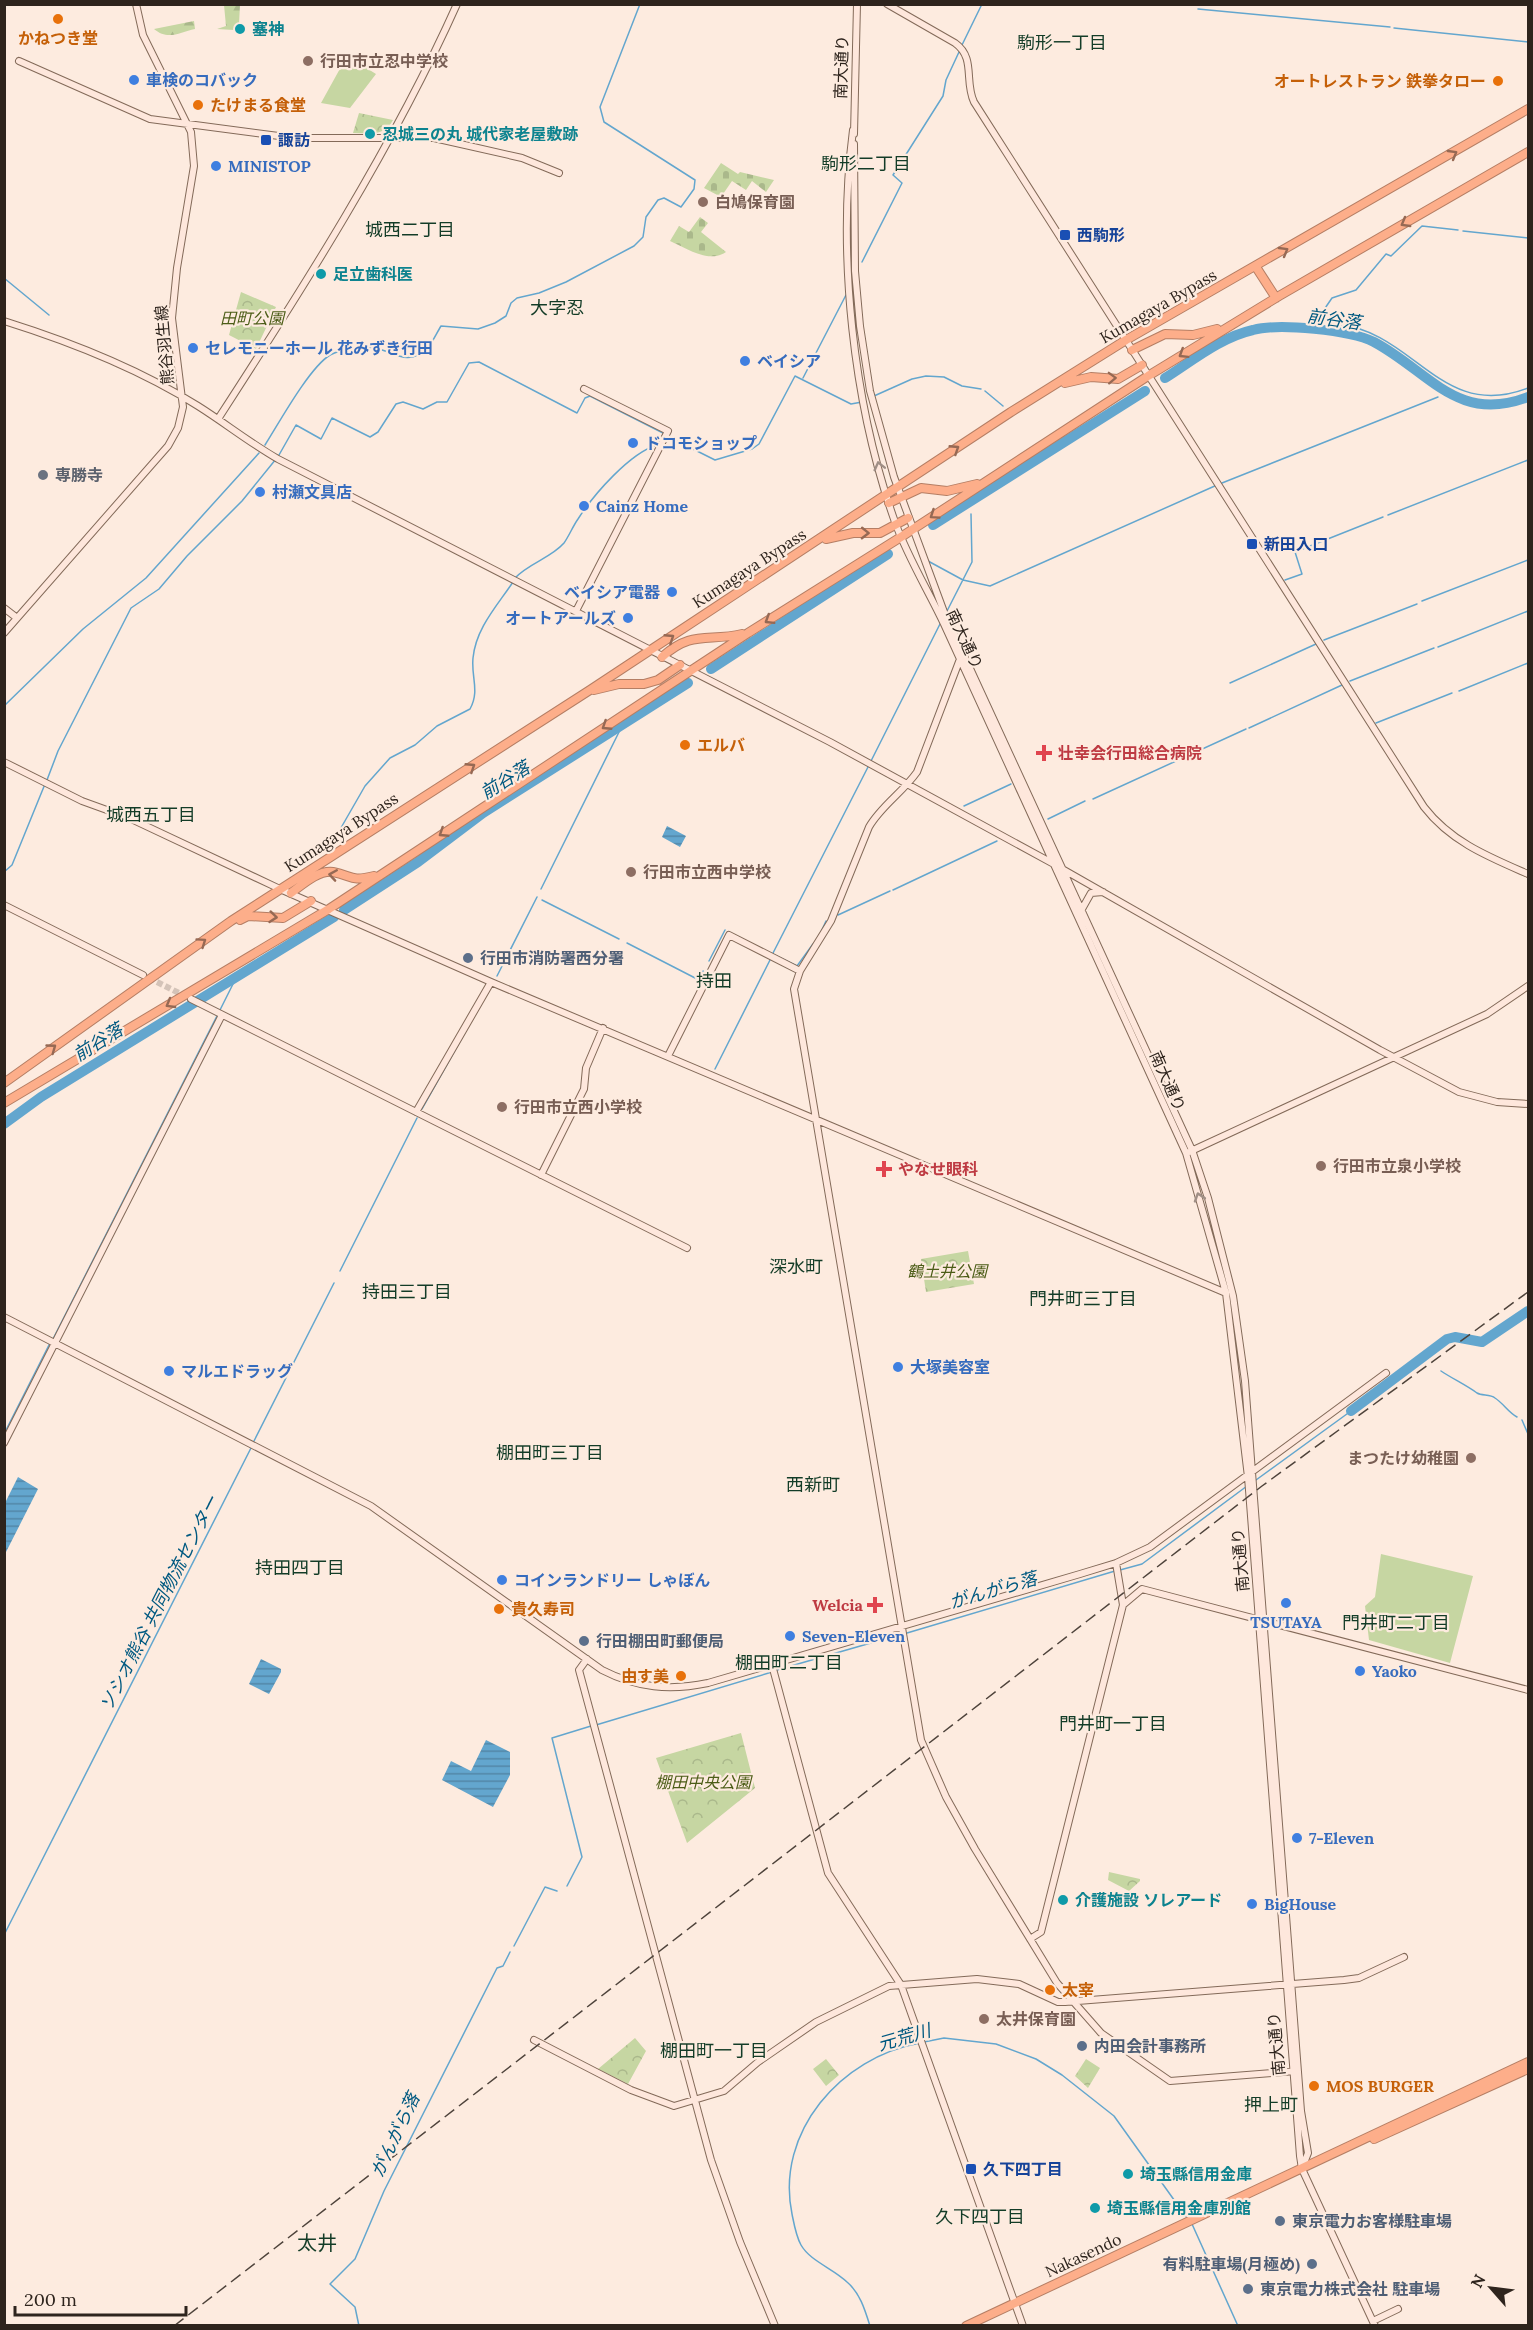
<svg xmlns="http://www.w3.org/2000/svg" width="1533" height="2330" font-family="Lora,'Noto Sans JP',serif">
	<style>
		.grass { fill: #c6d6a2 }
		.forest { fill: url(#forest-firs) }
		.cemetery { fill: url(#cemetery-stones) }
		.park { fill: url(#park-crowns) }
		.water { fill: url(#water-rules) }
		.lines { fill: none; stroke-linecap: round; stroke-linejoin: round }
		.stream { stroke: #63a6ce; stroke-width: 1.5 }
		.river { stroke: #63a6ce; stroke-width: 10 }
		.secondary-tunnel { stroke: #d4c3b8; stroke-width: 6; stroke-dasharray: 6 3; stroke-linecap: butt }
		.secondary-casing { stroke: #836a59; stroke-width: 8 }
		.highway-casing { stroke: #b57e64; stroke-width: 10 }
		.secondary { stroke: #fee7dc; stroke-width: 6 }
		.highway { stroke: #fdae8a; stroke-width: 8 }
		.rail { stroke: #4e433b; stroke-width: 1.5; stroke-dasharray: 12 6; stroke-linecap: butt }
		.oneway { stroke: #966954 }
		.oneway2 { stroke: #a08f86 }
		.food-dot { fill: #e8710a; stroke: #fdebdf; stroke-width: 2 }
		.culture-dot { fill: #0f9aa8; stroke: #fdebdf; stroke-width: 2 }
		.education-dot { fill: #8d6e63; stroke: #fdebdf; stroke-width: 2 }
		.shop-dot { fill: #3f7fe0; stroke: #fdebdf; stroke-width: 2 }
		.transit-dot { fill: #1a4fb4; stroke: #fdebdf; stroke-width: 2 }
		.worship-dot { fill: #6b7280; stroke: #fdebdf; stroke-width: 2 }
		.health-dot { fill: #e0444e; stroke: #fdebdf; stroke-width: 2 }
		.service-dot { fill: #5c6f8a; stroke: #fdebdf; stroke-width: 2 }
		.labels { text-anchor: middle; dominant-baseline: central; stroke-width: 4.5; stroke-linejoin: round; paint-order: stroke }
		.culture-label { font-size: 16px; font-weight: bold; fill: #0d838f; stroke: #fdebdf; text-anchor: start }
		.food-label { font-size: 16px; font-weight: bold; fill: #c56008; stroke: #fdebdf; text-anchor: start }
		.education-label { font-size: 16px; font-weight: bold; fill: #785e54; stroke: #fdebdf; text-anchor: start }
		.street-label { font-size: 16px; fill: #2e241d; stroke: #fdebdf }
		.shop-label { font-size: 16px; font-weight: bold; fill: #366cbe; stroke: #fdebdf; text-anchor: start }
		.transit-label { font-size: 16px; font-weight: bold; fill: #164399; stroke: #fdebdf; text-anchor: start }
		.park-label { font-size: 16px; font-style: italic; fill: #4c5d17; stroke: #fdebdf }
		.worship-label { font-size: 16px; font-weight: bold; fill: #5b616d; stroke: #fdebdf; text-anchor: start }
		.health-label { font-size: 16px; font-weight: bold; fill: #be3a42; stroke: #fdebdf; text-anchor: start }
		.service-label { font-size: 16px; font-weight: bold; fill: #4e5e75; stroke: #fdebdf; text-anchor: start }
		.neighbourhood-label { font-size: 18px; fill: #133c27; stroke: #fdebdf }
		.water-label { font-size: 18px; font-style: italic; fill: #005980; stroke: #fdebdf }
		.quarter-label { font-size: 20px; fill: #133c27; stroke: #fdebdf }
	</style>
	<defs>
		<pattern id="forest-firs" width="22" height="20" patternUnits="userSpaceOnUse" patternTransform="scale(1.5)"><rect width="22" height="20" fill="#c6d6a2"/><path d="M5 1l3.5 6h-7zM16 11l3.5 6h-7z" fill="#aab88b"/></pattern>
		<pattern id="cemetery-stones" width="16" height="16" patternUnits="userSpaceOnUse" patternTransform="scale(1.5)"><rect width="16" height="16" fill="#c6d6a2"/><path d="M2 7V4a2 2 0 0 1 4 0v3zM10 15v-3a2 2 0 0 1 4 0v3z" fill="#aab88b"/></pattern>
		<pattern id="park-crowns" width="20" height="18" patternUnits="userSpaceOnUse" patternTransform="scale(1.5)"><rect width="20" height="18" fill="#c6d6a2"/><path d="M2 6a3 3 0 1 1 6 0M12 15a3 3 0 1 1 6 0" fill="none" stroke="#aab88b"/></pattern>
		<pattern id="water-rules" width="6" height="5" patternUnits="userSpaceOnUse" patternTransform="scale(1.5)"><rect width="6" height="5" fill="#63a6ce"/><path d="M0 2.5h6" fill="none" stroke="#5287a7"/></pattern>
	</defs>
	<rect width="100%" height="100%" fill="#fdebdf"/>
	<path class="grass" d="M347,56L376,74L350,108L321,103Z
		M1381,1554L1473,1576L1450,1663L1369,1640L1365,1606L1375,1597Z"/>
	<path class="forest" d="M224,5H240L239,24L234,30L217,29L226,26Z
		M194,21L195,29C180,32 168,41 154,29Z"/>
	<path class="cemetery" d="M721,163L738,174L740,172L774,180L766,192L752,181L746,190L732,181L721,197L704,188Z
		M700,217L708,223L701,232L726,252C709,264 686,248 670,241L679,226L689,232Z"/>
	<path class="park" d="M359,113L393,120C384,137 370,133 353,133Z
		M241,292L276,307L256,349L229,335Z
		M968,1251L974,1284L926,1292L921,1259Z
		M741,1733L755,1788L687,1843L656,1758Z
		M1109,1872L1140,1879V1881L1129,1891L1108,1880Z
		M635,2038L646,2051L628,2084L598,2069Z
		M826,2059L839,2075L826,2086L813,2069Z
		M1086,2059L1100,2068L1088,2088L1075,2076Z"/>
	<path class="water" d="M667,826L686,836L680,847L662,837Z
		M18,1477L38,1489L5,1554V1503Z
		M261,1659L281,1669V1672L269,1694L249,1684Z
		M486,1740L510,1752V1775L493,1807L442,1780L451,1761L471,1771Z"/>
	<g class="lines">
		<path class="stream" d="M1198,9L1390,27
			M1394,28L1528,42
			M961,47L982,4
			M1463,231L1528,238
			M862,262L902,183L893,175L943,96L946,80L959,52
			M4,278L49,315
			M1336,324C1415,331 1441,422 1528,388
			M1310,330L1332,298L1356,290L1386,254L1391,256L1422,226L1458,230
			M803,378L846,295
			M985,391L1003,406
			M874,396L912,379L926,376L944,377L962,386L981,389
			M667,436L715,460L752,449L759,444L795,376L851,404L862,402
			M1063,437L1068,440
			M665,442L674,439
			M265,445C279,423 309,368 330,355C341,349 363,346 375,348C394,352 407,366 426,350C432,344 436,334 441,326L478,329L495,323L506,316L511,303L517,298L539,293L566,282L634,246L643,237L646,217L658,200L664,198L681,207L694,189L695,180L604,122L600,107L640,4
			M279,455L296,425L321,439L332,418L370,437L378,432L396,404L403,402L423,409L437,402H447L469,363L479,362L577,413L585,398L590,396L663,433
			M1222,483L1438,397
			M1388,515L1528,460
			M928,561L963,580L990,586L1217,485
			M515,578C529,563 551,558 564,543C569,536 573,526 578,519C594,494 630,453 657,445
			M1285,580L1302,574L1295,552L1383,517
			M1422,601L1528,560
			M946,613L972,562L971,514
			M1324,640L1417,604
			M1438,647L1528,611
			M1350,681L1434,648
			M1230,683L1316,644
			M1459,691L1528,663
			M4,706L83,629L146,578L259,453
			M1376,723L1452,693
			M1249,728L1342,685
			M870,763L941,622
			M47,780L58,751L131,608L159,589L187,556L242,501L276,459
			M1093,799L1246,729
			M964,806L1011,784
			M1048,819L1085,801
			M338,833L365,786L390,758L415,745L437,726L470,709C480,691 471,677 473,658C476,628 497,606 513,582
			M4,872L12,865L45,784
			M541,889L624,722
			M893,890L997,841
			M542,900L619,939
			M838,915L890,891
			M821,932L826,921
			M627,943L699,980
			M764,950L797,966L813,944
			M772,955L868,767
			M709,961L725,930
			M702,973L703,971
			M497,976L537,897
			M220,1010L237,976
			M715,1069L770,960
			M422,1109L467,1029
			M340,1271L417,1118
			M53,1339L218,1014
			M1441,1371C1453,1379 1466,1385 1477,1393C1482,1396 1490,1394 1495,1398C1504,1404 1508,1412 1517,1417
			M1522,1420L1528,1434
			M4,1434L50,1343
			M254,1441L334,1283
			M1256,1480L1351,1411
			M1120,1570L1142,1564L1247,1486
			M907,1633L1115,1571
			M777,1670L902,1634
			M596,1725L772,1672
			M567,1886L582,1857L552,1738L591,1726
			M4,1935L252,1446
			M514,1946L545,1887L557,1891
			M924,2042L944,2038L996,2044L1036,2059L1062,2075L1114,2116L1187,2218
			M1192,2224L1238,2326
			M359,2326L355,2307L330,2284L355,2259L384,2191L497,1968L503,1966L510,1952
			M870,2326C865,2310 860,2293 847,2282C834,2269 810,2261 801,2245C796,2236 794,2224 792,2214C775,2132 841,2057 920,2043"/>
		<path class="river" d="M1165,378C1192,361 1221,337 1253,330C1279,323 1350,330 1374,342C1430,372 1457,424 1528,397
			M933,525L1145,391
			M711,669L888,554
			M344,910L418,862L483,813L688,683
			M4,1124L41,1097L334,917
			M1351,1411L1447,1339L1455,1337L1482,1342L1528,1311"/>
		<path class="secondary-tunnel" d="M149,978L185,996"/>
		<defs>
			<path id="secondary" d="M887,4L955,43C976,58 964,81 974,102L1424,807C1451,842 1489,857 1528,874
				M19,61L150,119L294,138H434L522,158L559,173
				M853,130C837,254 853,404 895,522C908,558 928,590 944,624L1186,1153L1226,1293L1248,1477L1300,2156L1302,2169L1375,2326
				M854,134L857,4
				M854,144L855,271L860,326L870,391L894,477L944,612L1192,1150L1208,1198L1233,1296L1245,1381L1301,2111L1308,2153L1302,2168
				M4,321C71,342 138,368 198,406C225,423 250,443 278,459L830,742L1052,863
				M218,419C303,288 393,147 457,4
				M4,608L17,618
				M576,611L668,431L584,389
				M4,633L168,446L178,428L183,407L172,318L177,268L194,166L191,132L143,35L136,4
				M960,659L917,772C903,792 881,806 869,827L831,921L800,971L794,989L921,1740L946,1797L975,1849L1057,1983L1101,2033L1170,2081L1296,2071
				M4,762L82,801L129,818L280,889L491,982L1226,1293
				M1064,870L1380,1050L1459,1092L1497,1102L1528,1104
				M4,905L143,975
				M1082,909L1091,893L1103,892
				M191,999L687,1248
				M668,1056L729,935L800,971
				M416,1112L491,982
				M1189,1152L1487,1014L1528,986
				M541,1175L584,1089L586,1068L603,1028
				M4,1317L371,1506L602,1670C637,1688 670,1691 708,1683L1080,1574L1116,1563L1150,1547L1386,1373
				M4,1443L222,1015
				M1123,1605L1142,1589L1528,1690
				M587,1659L579,1670L711,2160L740,2242L775,2326
				M772,1665L828,1873L901,1985L1023,2326
				M1030,1939L1041,1932L1123,1605L1116,1563
				M534,2040L631,2090L674,2106L724,2091L758,2062L816,2022L889,1986L977,1979L1019,1984L1058,2002H1065L1344,1980L1359,1978L1404,1957
				M1373,2321L1398,2309"/>
			<path id="highway" d="M1256,267L1276,298
				M1132,350L1165,334L1193,335L1217,329
				M1065,383L1091,377L1118,379L1142,365
				M889,503L921,488L947,491L977,484
				M826,539L853,533H880L908,518
				M662,657C692,630 707,642 742,634
				M594,690L619,684H644L658,680L680,665
				M291,893C302,885 318,870 333,872C353,876 350,882 374,876
				M240,920L248,916L283,918L311,901
				M4,1083L231,921L590,690L1011,412L1126,340L1528,109
				M4,1103L329,909L748,633L901,537L1148,376L1279,296L1528,152
				M1374,2139L1528,2069
				M966,2326L1528,2062"/>
		</defs>
		<use href="#secondary" class="secondary-casing"/>
		<use href="#highway" class="highway-casing"/>
		<use href="#secondary" class="secondary"/>
		<use href="#highway" class="highway"/>
		<path class="rail" d="M174,2326L1262,1486L1528,1292"/>
	</g>
	<defs><path id="oneway-chevron" d="M-2-3.5L2.5 0L-2 3.5" fill="none" stroke-width="1.6" stroke-linecap="round" stroke-linejoin="round" transform="scale(1.5)"/></defs>
	<g class="oneway">
		<use href="#oneway-chevron" transform="translate(1453 154) rotate(-30)"/>
		<use href="#oneway-chevron" transform="translate(1405 223) rotate(150)"/>
		<use href="#oneway-chevron" transform="translate(1284 251) rotate(-30)"/>
		<use href="#oneway-chevron" transform="translate(1183 354) rotate(148)"/>
		<use href="#oneway-chevron" transform="translate(1112 378) rotate(-2)"/>
		<use href="#oneway-chevron" transform="translate(955 449) rotate(-33)"/>
		<use href="#oneway-chevron" transform="translate(934 515) rotate(146)"/>
		<use href="#oneway-chevron" transform="translate(865 533) rotate(1)"/>
		<use href="#oneway-chevron" transform="translate(769 620) rotate(148)"/>
		<use href="#oneway-chevron" transform="translate(670 638) rotate(-33)"/>
		<use href="#oneway-chevron" transform="translate(606 726) rotate(147)"/>
		<use href="#oneway-chevron" transform="translate(471 767) rotate(-33)"/>
		<use href="#oneway-chevron" transform="translate(443 833) rotate(147)"/>
		<use href="#oneway-chevron" transform="translate(333 875) rotate(-171)"/>
		<use href="#oneway-chevron" transform="translate(273 917) rotate(6)"/>
		<use href="#oneway-chevron" transform="translate(202 942) rotate(-35)"/>
		<use href="#oneway-chevron" transform="translate(170 1004) rotate(150)"/>
		<use href="#oneway-chevron" transform="translate(52 1048) rotate(-36)"/>
	</g>
	<g class="oneway2">
		<use href="#oneway-chevron" transform="translate(879 466) rotate(-104)"/>
		<use href="#oneway-chevron" transform="translate(1199 1197) rotate(-108)"/>
	</g>
	<g class="food-dot">
		<circle cx="58" cy="19" r="6"/>
		<circle cx="1498" cy="81" r="6"/>
		<circle cx="198" cy="105" r="6"/>
		<circle cx="685" cy="745" r="6"/>
		<circle cx="499" cy="1609" r="6"/>
		<circle cx="681" cy="1676" r="6"/>
		<circle cx="1050" cy="1990" r="6"/>
		<circle cx="1314" cy="2086" r="6"/>
	</g>
	<g class="culture-dot">
		<circle cx="240" cy="29" r="6"/>
		<circle cx="370" cy="134" r="6"/>
		<circle cx="321" cy="274" r="6"/>
		<circle cx="1063" cy="1900" r="6"/>
		<circle cx="1128" cy="2174" r="6"/>
		<circle cx="1095" cy="2208" r="6"/>
	</g>
	<g class="education-dot">
		<circle cx="308" cy="61" r="6"/>
		<circle cx="703" cy="202" r="6"/>
		<circle cx="631" cy="872" r="6"/>
		<circle cx="502" cy="1107" r="6"/>
		<circle cx="1321" cy="1166" r="6"/>
		<circle cx="1471" cy="1458" r="6"/>
		<circle cx="984" cy="2019" r="6"/>
	</g>
	<g class="shop-dot">
		<circle cx="134" cy="80" r="6"/>
		<circle cx="216" cy="166" r="6"/>
		<circle cx="193" cy="348" r="6"/>
		<circle cx="745" cy="361" r="6"/>
		<circle cx="633" cy="443" r="6"/>
		<circle cx="260" cy="492" r="6"/>
		<circle cx="584" cy="506" r="6"/>
		<circle cx="672" cy="592" r="6"/>
		<circle cx="628" cy="618" r="6"/>
		<circle cx="898" cy="1367" r="6"/>
		<circle cx="169" cy="1371" r="6"/>
		<circle cx="502" cy="1580" r="6"/>
		<circle cx="1286" cy="1603" r="6"/>
		<circle cx="790" cy="1636" r="6"/>
		<circle cx="1360" cy="1671" r="6"/>
		<circle cx="1297" cy="1838" r="6"/>
		<circle cx="1252" cy="1904" r="6"/>
	</g>
	<g class="transit-dot">
		<rect x="260" y="134" width="12" height="12" rx="3"/>
		<rect x="1059" y="229" width="12" height="12" rx="3"/>
		<rect x="1246" y="538" width="12" height="12" rx="3"/>
		<rect x="965" y="2163" width="12" height="12" rx="3"/>
	</g>
	<circle class="worship-dot" cx="43" cy="475" r="6"/>
	<g class="health-dot">
		<path d="M1041 744h6v6h6v6h-6v6h-6v-6h-6v-6h6z"/>
		<path d="M881 1160h6v6h6v6h-6v6h-6v-6h-6v-6h6z"/>
		<path d="M872 1596h6v6h6v6h-6v6h-6v-6h-6v-6h6z"/>
	</g>
	<g class="service-dot">
		<circle cx="468" cy="958" r="6"/>
		<circle cx="584" cy="1641" r="6"/>
		<circle cx="1082" cy="2046" r="6"/>
		<circle cx="1280" cy="2221" r="6"/>
		<circle cx="1312" cy="2264" r="6"/>
		<circle cx="1248" cy="2289" r="6"/>
	</g>
	<g class="labels">
		<g class="culture-label">
			<text x="252" y="29">塞神</text>
			<text x="382" y="134">忍城三の丸 城代家老屋敷跡</text>
			<text x="333" y="274">足立歯科医</text>
			<text x="1075" y="1900">介護施設 ソレアード</text>
			<text x="1140" y="2174">埼玉縣信用金庫</text>
			<text x="1107" y="2208">埼玉縣信用金庫別館</text>
		</g>
		<g class="food-label">
			<text x="58" y="38" text-anchor="middle">かねつき堂</text>
			<text x="1486" y="81" text-anchor="end">オートレストラン 鉄拳タロー</text>
			<text x="210" y="105">たけまる食堂</text>
			<text x="697" y="745">エルバ</text>
			<text x="511" y="1609">貴久寿司</text>
			<text x="669" y="1676" text-anchor="end">由す美</text>
			<text x="1062" y="1990">太宰</text>
			<text x="1326" y="2086">MOS BURGER</text>
		</g>
		<g class="education-label">
			<text x="320" y="61">行田市立忍中学校</text>
			<text x="715" y="202">白鳩保育園</text>
			<text x="643" y="872">行田市立西中学校</text>
			<text x="514" y="1107">行田市立西小学校</text>
			<text x="1333" y="1166">行田市立泉小学校</text>
			<text x="1459" y="1458" text-anchor="end">まつたけ幼稚園</text>
			<text x="996" y="2019">太井保育園</text>
		</g>
		<g class="street-label">
			<text transform="translate(841 67) rotate(-88)">南大通り</text>
			<text transform="translate(1158 306) rotate(-30)">Kumagaya Bypass</text>
			<text transform="translate(164 345) rotate(-95)">熊谷羽生線</text>
			<text transform="translate(749 568) rotate(-33)">Kumagaya Bypass</text>
			<text transform="translate(965 639) rotate(65)">南大通り</text>
			<text transform="translate(341 832) rotate(-33)">Kumagaya Bypass</text>
			<text transform="translate(1168 1081) rotate(66)">南大通り</text>
			<text transform="translate(1240 1560) rotate(-95)">南大通り</text>
			<text transform="translate(1276 2044) rotate(-95)">南大通り</text>
			<text transform="translate(1083 2255) rotate(-25)">Nakasendo</text>
		</g>
		<g class="shop-label">
			<text x="146" y="80">車検のコバック</text>
			<text x="228" y="166">MINISTOP</text>
			<text x="205" y="348">セレモニーホール 花みずき行田</text>
			<text x="757" y="361">ベイシア</text>
			<text x="645" y="443">ドコモショップ</text>
			<text x="272" y="492">村瀬文具店</text>
			<text x="596" y="506">Cainz Home</text>
			<text x="660" y="592" text-anchor="end">ベイシア電器</text>
			<text x="616" y="618" text-anchor="end">オートアールズ</text>
			<text x="910" y="1367">大塚美容室</text>
			<text x="181" y="1371">マルエドラッグ</text>
			<text x="514" y="1580">コインランドリー しゃぼん</text>
			<text x="1286" y="1622" text-anchor="middle">TSUTAYA</text>
			<text x="802" y="1636">Seven-Eleven</text>
			<text x="1372" y="1671">Yaoko</text>
			<text x="1309" y="1838">7-Eleven</text>
			<text x="1264" y="1904">BigHouse</text>
		</g>
		<g class="transit-label">
			<text x="278" y="140">諏訪</text>
			<text x="1077" y="235">西駒形</text>
			<text x="1264" y="544">新田入口</text>
			<text x="983" y="2169">久下四丁目</text>
		</g>
		<g class="park-label">
			<text x="252" y="318">田町公園</text>
			<text x="947" y="1271">鶴土井公園</text>
			<text x="703" y="1782">棚田中央公園</text>
		</g>
		<g class="worship-label">
			<text x="55" y="475">専勝寺</text>
		</g>
		<g class="health-label">
			<text x="1058" y="753">壮幸会行田総合病院</text>
			<text x="898" y="1169">やなせ眼科</text>
			<text x="863" y="1605" text-anchor="end">Welcia</text>
		</g>
		<g class="service-label">
			<text x="480" y="958">行田市消防署西分署</text>
			<text x="596" y="1641">行田棚田町郵便局</text>
			<text x="1094" y="2046">内田会計事務所</text>
			<text x="1292" y="2221">東京電力お客様駐車場</text>
			<text x="1300" y="2264" text-anchor="end">有料駐車場(月極め)</text>
			<text x="1260" y="2289">東京電力株式会社 駐車場</text>
		</g>
		<g class="neighbourhood-label">
			<text x="1062" y="42">駒形一丁目</text>
			<text x="866" y="163">駒形二丁目</text>
			<text x="410" y="229">城西二丁目</text>
			<text x="557" y="307">大字忍</text>
			<text x="151" y="814">城西五丁目</text>
			<text x="714" y="980">持田</text>
			<text x="796" y="1266">深水町</text>
			<text x="407" y="1291">持田三丁目</text>
			<text x="1083" y="1298">門井町三丁目</text>
			<text x="550" y="1452">棚田町三丁目</text>
			<text x="813" y="1484">西新町</text>
			<text x="300" y="1567">持田四丁目</text>
			<text x="1396" y="1622">門井町二丁目</text>
			<text x="789" y="1662">棚田町二丁目</text>
			<text x="1113" y="1723">門井町一丁目</text>
			<text x="714" y="2050">棚田町一丁目</text>
			<text x="1271" y="2104">押上町</text>
			<text x="980" y="2216">久下四丁目</text>
		</g>
		<g class="water-label">
			<text transform="translate(1334 319) rotate(8)">前谷落</text>
			<text transform="translate(505 780) rotate(-32)">前谷落</text>
			<text transform="translate(98 1042) rotate(-32)">前谷落</text>
			<text transform="translate(993 1590) rotate(-16)">がんがら落</text>
			<text transform="translate(159 1603) rotate(-63)">ソシオ熊谷 共同物流センター</text>
			<text transform="translate(904 2037) rotate(-16)">元荒川</text>
			<text transform="translate(395 2135) rotate(-65)">がんがら落</text>
		</g>
		<g class="quarter-label">
			<text x="317" y="2242">太井</text>
		</g>
	</g>
	<rect width="1533" height="2330" fill="none" stroke="#2e241d" stroke-width="12"/>
	<g transform="translate(1491 2288) rotate(298)" stroke="#fdebdf" stroke-width="4.5" paint-order="stroke">
	<path d="M0-4.5L10 22L0 15L-10 22Z" fill="#2e241d"/>
	<text y="-9" font-size="16" font-weight="bold" text-anchor="middle" fill="#2e241d">N</text>
	</g>
	<path d="M15 2306v9h171v-9" fill="none" stroke="#2e241d" stroke-width="3"/>
	<text x="24" y="2306" font-size="18" fill="#2e241d" stroke="#fdebdf" stroke-width="4.5" paint-order="stroke">200 m</text>
</svg>
